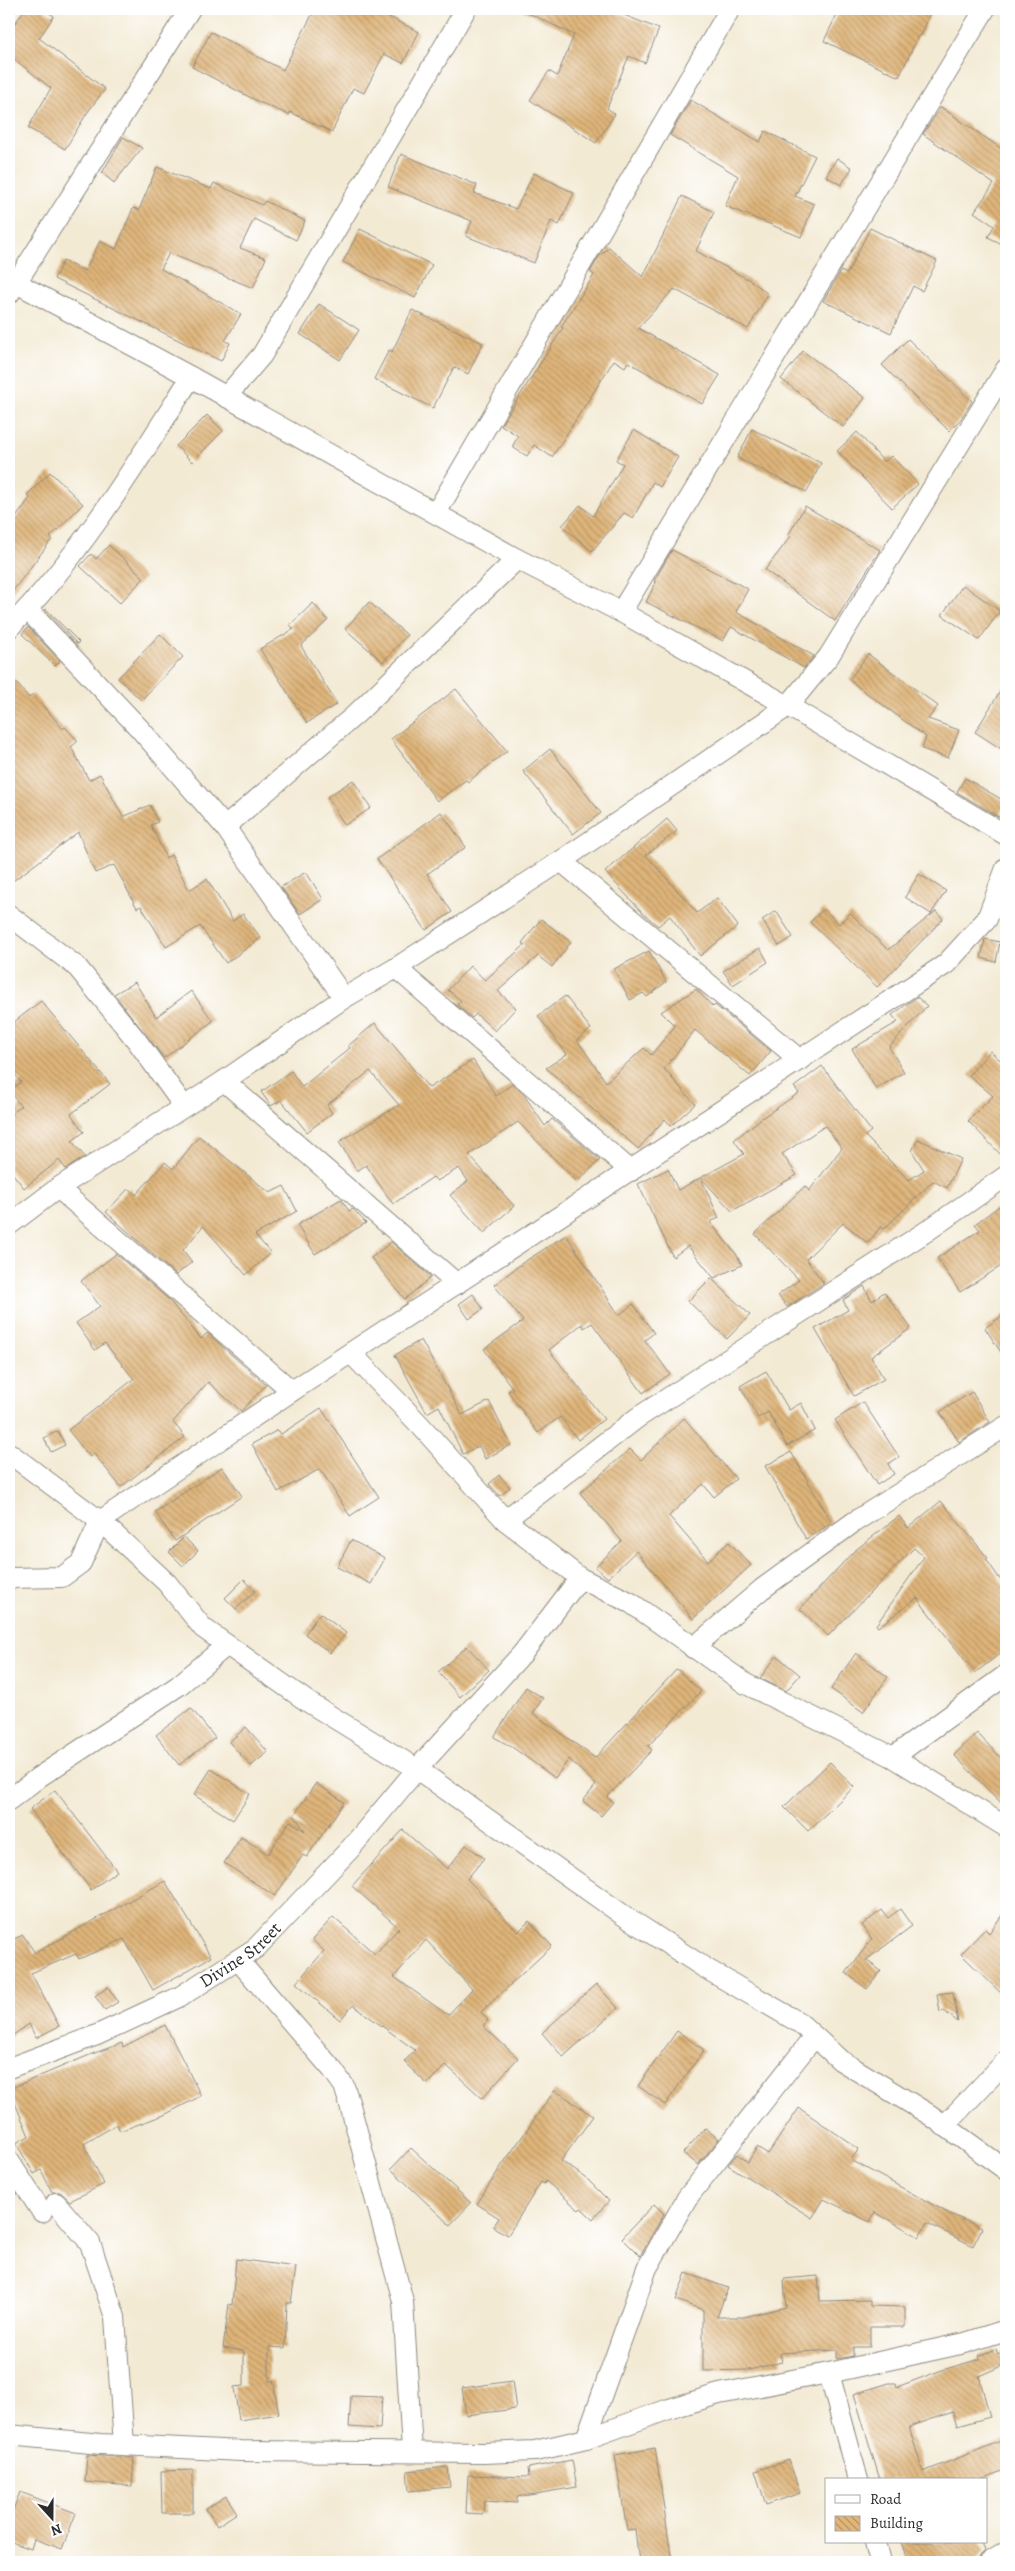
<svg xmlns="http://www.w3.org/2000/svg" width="1015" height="2571" font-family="Alegreya,serif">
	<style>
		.building { fill: url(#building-back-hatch); fill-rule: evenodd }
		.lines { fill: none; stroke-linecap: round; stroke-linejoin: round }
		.street-casing { stroke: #8f8a80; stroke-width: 22 }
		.street { stroke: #fff; stroke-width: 20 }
		.labels { text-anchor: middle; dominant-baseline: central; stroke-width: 4; stroke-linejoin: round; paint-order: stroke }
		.street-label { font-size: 18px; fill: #2b2b2b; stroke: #fff }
	</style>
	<defs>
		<pattern id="building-back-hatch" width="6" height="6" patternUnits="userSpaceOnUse" patternTransform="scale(1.25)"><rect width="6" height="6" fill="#dfb57a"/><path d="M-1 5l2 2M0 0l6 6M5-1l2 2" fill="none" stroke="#b59364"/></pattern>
	</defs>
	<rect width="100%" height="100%" fill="#fff"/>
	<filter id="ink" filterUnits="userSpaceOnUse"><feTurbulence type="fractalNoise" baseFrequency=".02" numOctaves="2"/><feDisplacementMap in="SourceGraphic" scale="10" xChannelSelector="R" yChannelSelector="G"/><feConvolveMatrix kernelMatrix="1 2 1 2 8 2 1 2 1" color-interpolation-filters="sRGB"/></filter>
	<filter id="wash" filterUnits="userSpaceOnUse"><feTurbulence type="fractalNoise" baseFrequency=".0096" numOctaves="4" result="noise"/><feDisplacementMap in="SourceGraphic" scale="20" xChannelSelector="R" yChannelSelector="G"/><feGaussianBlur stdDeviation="1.12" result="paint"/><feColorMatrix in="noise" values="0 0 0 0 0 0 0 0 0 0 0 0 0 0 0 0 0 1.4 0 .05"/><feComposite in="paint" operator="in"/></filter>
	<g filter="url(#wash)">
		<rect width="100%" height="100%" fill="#f3ead4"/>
		<g id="blocks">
			<path class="building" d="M25,9H43L54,16L39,38L105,89L87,113L65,149L28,128L51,88L9,55V32Z
				M315,9H373L419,32L403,63L384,54L364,93L353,88L332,132L290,112L289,115L259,102L192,67L211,32L283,70Z
				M520,9H609L659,29L645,63L629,56L607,108L615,114L596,143L530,100L549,71L557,76L574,35Z
				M850,9H932L921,36L919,35L899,77L824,41L839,10L848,14Z
				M691,100L760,142L765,131L815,156L795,196L814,204L801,237L725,206L738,176L670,135Z
				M941,107L1006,152V246L988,237L994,226L974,212L994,184L923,134Z
				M123,137L142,148L114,183L102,173Z
				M401,154L477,185L474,193L516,209L534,173L574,193L559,225L551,221L534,263L466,236L472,221L388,187Z
				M837,158L852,168L841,185L826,176Z
				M157,167L211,189L214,183L262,205L265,201L305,221L296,240L254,219L240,248L266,258L253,288L169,253L161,269L241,314L225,341L230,343L221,361L54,279L63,261L85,271L100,241L116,249L133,208L139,210Z
				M682,196L714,212L696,251L753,282L768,294L748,329L674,289L638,328L720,375L702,404L628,362L625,367L614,360L552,457L534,445L527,456L512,447L518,436L501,425L563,328L561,327L594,275L590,272L598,258L609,247L643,277Z
				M870,228L937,261L922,291L913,286L891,333L823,301L841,271L847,274Z
				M360,229L432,265L415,298L343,262Z
				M319,304L359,330L340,360L300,334Z
				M412,310L483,343L468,374L454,367L433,408L374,379L389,350L392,352Z
				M908,339L972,401L961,419L949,431L882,365Z
				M803,351L865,398L843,427L781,379Z
				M207,415L223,431L192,462L176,446Z
				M752,429L821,463L807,492L737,458Z
				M634,430L678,457L660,487L653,482L633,518L624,513L592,551L562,526L580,505L593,516L623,464L616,460Z
				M857,432L884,462L891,456L918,484L892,508L837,451Z
				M50,472L83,504L50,537L52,539L9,596V527L30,498L27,495Z
				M805,506L880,550L835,621L765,570L791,536L789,534Z
				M109,545L144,578L120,603L80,566L91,554L96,559Z
				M672,550L748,589L736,612L814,656L804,668L731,627L723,641L646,602L656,582L654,581Z
				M963,585L1000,611L979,640L942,615Z
				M369,602L407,635L383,662L345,629Z
				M313,603L328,620L301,646L337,704L307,723L260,649L294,629L290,625Z
				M46,609L79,642L77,644L45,610Z
				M28,627L60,661L55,666L22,634Z
				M160,634L183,657L141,700L118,678Z
				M868,654L938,706L928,719L959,730L948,758L922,749L926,737L849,680Z
				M9,674L29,698L33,694L63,729L65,727L78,741L71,747L89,780L100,774L123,817L150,805L158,822L151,825L166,858L171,855L189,890L207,879L233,921L243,914L261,938L226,963L200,926L166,947L141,906L137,908L114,865L95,873L78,832L9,884Z
				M1006,682V752L975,732Z
				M456,689L507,751L468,782L466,780L437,801L391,739Z
				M550,749L601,813L573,834L523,771Z
				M965,778L1006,802L999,817L957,792Z
				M353,780L371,808L345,825L327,797Z
				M441,812L466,847L427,874L452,912L426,930L377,859Z
				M667,819L677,831L646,855L697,913L717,898L738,926L700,956L670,916L658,926L643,913L605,872Z
				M306,872L323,899L300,914L281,887Z
				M919,874L946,891L931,914L905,897Z
				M824,909L839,924L850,913L888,950L936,911L943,919L877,987L810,922Z
				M776,911L793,937L779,946L762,920Z
				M541,919L571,942L552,967L538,956L498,991L516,1008L495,1031L476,1014L472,1018L457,1005L461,1001L448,990L470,966L485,980L525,945L522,943Z
				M985,939L1000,942L996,962L981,958Z
				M760,948L768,962L733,985L723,971Z
				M649,951L666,982L647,997L643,993L630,1000L614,969Z
				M135,982L156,1017L191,991L213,1021L164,1058L114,994Z
				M696,989L713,1007L715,1005L771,1051L750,1076L695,1030L664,1069L695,1104L671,1126L665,1119L638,1149L546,1068L567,1054L538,1016L565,996L591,1029L577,1040L606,1082L644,1048L651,1055L675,1026L661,1012Z
				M917,997L927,1006L889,1047L904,1072L876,1089L852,1049L898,1022L892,1015Z
				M41,1001L110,1084L71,1114L84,1132L72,1141L85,1157L66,1169L59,1160L24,1188L9,1169V1116L21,1106L9,1091L21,1082L9,1067V1026Z
				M375,1023L429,1088L473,1060L496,1096L512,1084L522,1092L545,1126L552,1119L600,1160L577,1182L518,1122L469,1155L514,1206L484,1233L450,1195L468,1181L459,1168L437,1181L433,1177L393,1204L366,1165L357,1171L339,1142L399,1105L370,1071L327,1105L332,1113L307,1132L281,1100L271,1106L261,1092L291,1071L302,1087L350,1048L348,1046Z
				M990,1051L1006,1065V1160L968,1121L993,1096L969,1075Z
				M822,1066L871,1131L865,1136L909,1180L924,1170L912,1151L918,1139L961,1159L947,1188L933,1181L884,1229L881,1226L868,1243L843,1223L806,1259L824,1283L787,1307L778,1295L799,1280L755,1234L805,1186L809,1191L842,1148L825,1126L782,1154L797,1175L732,1211L701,1178L719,1218L710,1222L736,1254L742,1265L714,1278L688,1246L673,1257L638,1184L668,1169L678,1190L744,1154L734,1140L763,1117L799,1093L794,1087Z
				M199,1136L270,1193L284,1186L297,1211L255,1235L271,1253L246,1275L203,1226L183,1250L192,1262L176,1275L106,1212L129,1188L136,1195L165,1162L173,1169Z
				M341,1199L349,1211L353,1209L366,1223L315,1254L297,1225Z
				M1006,1201V1263L960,1292L937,1258L980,1230L975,1224Z
				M566,1235L619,1315L633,1304L654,1333L645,1340L670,1374L643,1393L592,1323L584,1328L582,1324L549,1350L604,1419L578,1440L560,1417L538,1433L508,1391L513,1389L484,1349L523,1321L494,1285L521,1264Z
				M391,1242L431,1277L405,1299L371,1258Z
				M116,1254L168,1299L201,1339L207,1333L266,1385L241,1411L208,1382L173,1422L185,1437L121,1487L94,1454L90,1457L68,1430L134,1379L105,1343L95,1350L76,1323L100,1306L81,1281Z
				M711,1278L750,1315L727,1339L688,1301Z
				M864,1286L872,1301L884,1292L911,1328L871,1357L884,1379L854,1396L815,1329L848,1310L843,1300Z
				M473,1294L483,1309L469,1319L459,1304Z
				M1006,1313V1360L985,1328Z
				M421,1340L462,1415L489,1401L511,1445L485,1459L479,1446L463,1454L439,1406L427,1413L395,1355Z
				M766,1371L789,1410L801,1403L815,1430L787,1446L768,1412L758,1418L740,1386Z
				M972,1392L990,1422L959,1442L940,1412Z
				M863,1402L899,1457L888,1464L894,1474L877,1485L835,1420Z
				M321,1408L379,1497L350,1516L320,1469L278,1492L252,1444L278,1430L281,1434Z
				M684,1418L736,1479L714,1497L703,1484L669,1516L708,1561L729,1542L751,1565L693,1619L636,1551L608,1578L595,1567L622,1541L580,1493L630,1449L641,1460Z
				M58,1431L65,1445L51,1452L44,1438Z
				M791,1452L832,1523L806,1539L765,1466Z
				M222,1467L242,1496L175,1541L155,1512Z
				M499,1475L510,1487L500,1496L489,1484Z
				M941,1501L988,1558L986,1559L1006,1588V1649L975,1673L917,1598L878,1627L876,1625L924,1557L914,1548L828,1636L800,1609L853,1552L899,1516L908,1528Z
				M184,1537L198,1551L183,1566L169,1552Z
				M351,1540L385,1558L371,1584L337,1567Z
				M244,1579L255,1591L236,1609L225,1598Z
				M320,1613L346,1633L330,1653L305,1634Z
				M467,1646L489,1670L460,1697L438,1672Z
				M856,1653L888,1677L863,1712L831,1689Z
				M777,1656L800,1675L786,1691L760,1678Z
				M677,1669L701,1691L648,1746L652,1750L607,1797L613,1802L601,1816L583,1801L596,1785L569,1759L555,1778L512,1747L494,1737L526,1687L543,1698L533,1713L595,1758Z
				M191,1708L215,1738L179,1765L156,1735Z
				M246,1727L268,1752L251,1766L229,1742Z
				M977,1733L1006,1763V1808L954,1755Z
				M830,1762L854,1787L808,1831L784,1807Z
				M211,1769L250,1794L233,1820L194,1795Z
				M316,1783L344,1802L307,1857L303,1855L275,1896L224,1863L241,1837L268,1854L290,1821L305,1831L294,1815Z
				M55,1790L117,1871L91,1890L30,1809Z
				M403,1830L447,1869L466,1845L484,1858L467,1879L518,1932L529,1921L552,1946L481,2012L488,2020L483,2026L518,2058L482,2098L446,2065L427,2084L404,2062L415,2050L353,2005L340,2020L296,1983L324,1951L312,1940L333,1917L375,1954L399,1928L352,1886ZM426,1940L472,1989L448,2015L394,1977Z
				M165,1881L211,1957L153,1990L124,1939L79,1959L76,1954L31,1973L59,2026L36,2038L29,2024L9,2038V1941L23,1935L35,1953Z
				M900,1909L912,1926L866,1960L881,1971L867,1989L846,1973L872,1939L862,1925L882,1910L888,1918Z
				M1006,1910V1998L961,1954L985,1929L989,1933Z
				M596,1984L618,2008L563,2057L542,2033Z
				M108,1987L118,2002L105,2010L95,1996Z
				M953,1992L958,2022L944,2011L940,2012L937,1994Z
				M165,2025L201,2096L164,2115L120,2131L117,2124L84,2144L104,2184L70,2201L60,2192H52L41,2170L34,2174L16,2143L29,2136L9,2089L92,2054L122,2043L123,2047Z
				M677,2031L704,2050L665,2105L638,2086Z
				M555,2090L593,2116L561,2161L586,2178L609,2201L593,2219L581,2208L579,2210L546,2181L544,2184L541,2182L508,2235L493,2227L499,2218L477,2204L500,2168Z
				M799,2108L859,2149L851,2160L950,2214L982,2228L973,2246L927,2223L919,2237L875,2212L870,2222L824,2199L812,2218L728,2165L737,2154L748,2162L757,2147L768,2154Z
				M705,2128L719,2139L698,2165L683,2153Z
				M411,2148L471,2203L450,2225L391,2169Z
				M654,2204L664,2214L640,2256L622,2238Z
				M236,2259L296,2267L291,2303H287L285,2348L269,2347V2381H273L279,2414L239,2420L234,2387L244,2386V2351L223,2348L229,2304L232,2305Z
				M686,2273L728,2288L717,2317H744L786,2307L784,2279L818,2276L820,2301L870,2300V2306L905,2307V2327H870V2347H853V2356L837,2359V2350L780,2353L782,2362L749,2370L703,2371V2310L676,2300Z
				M996,2349L998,2354L1006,2352V2364L979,2376L990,2417L957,2426L953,2412L909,2427L923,2472L1006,2439V2469L981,2480H880L854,2394L889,2383H896L897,2387L942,2370L980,2359L979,2356Z
				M512,2381L516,2409L466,2415L462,2388Z
				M351,2396L382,2397L380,2429L349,2427Z
				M655,2448L672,2562H639L635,2529L627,2530L615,2455Z
				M87,2455L134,2458L132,2486L85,2482Z
				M572,2460L577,2487L517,2497V2503L484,2501L483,2514L466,2513L468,2475L529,2477L528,2468Z
				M789,2460L800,2493L766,2505L755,2471Z
				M448,2467L450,2487L409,2491L407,2471Z
				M193,2470V2513H162L161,2471Z
				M20,2492L76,2513L62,2549L34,2539L31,2549L9,2541V2520Z
				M226,2496L237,2513L217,2526L206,2509Z
				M902,2542H982L985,2551L980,2556L978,2562H909Z"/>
		</g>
	</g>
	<g filter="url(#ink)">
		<use href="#blocks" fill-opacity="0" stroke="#8f8a80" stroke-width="1"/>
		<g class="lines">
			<defs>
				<g id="street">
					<path d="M9,279L191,377L517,559L621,612L788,706L1006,835"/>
					<path d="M9,294L190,9"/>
					<path d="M226,397L262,355L466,9"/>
					<path d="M436,513L730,9"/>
					<path d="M27,609L140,729L225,827L344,998"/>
					<path d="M621,612L985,9"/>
					<path d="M9,628C82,554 136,464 191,377"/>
					<path d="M225,827L355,715L517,559"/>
					<path d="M561,861L800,1060"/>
					<path d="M9,915L77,967L137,1041L183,1105"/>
					<path d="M396,968L631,1171"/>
					<path d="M224,1081L457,1284"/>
					<path d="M58,1188L292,1391"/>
					<path d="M9,1225L58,1188L224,1081L344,998L396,968L561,861L788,706L829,656L1006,369"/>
					<path d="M352,1354L420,1425L505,1520L637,1418L927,1231L1006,1176"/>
					<path d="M9,1453L100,1521L167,1583L203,1628L308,1702L417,1769L623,1915L705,1968L800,2023L840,2060L930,2115L1006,2170"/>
					<path d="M505,1520L580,1578L631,1603L746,1684L893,1757L1006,1827"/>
					<path d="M9,1578L62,1577L81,1563L100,1521L292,1391L946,964L987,919L1006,868"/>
					<path d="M693,1648L762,1589L854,1522L1006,1426"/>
					<path d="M893,1757L1006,1675"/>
					<path d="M9,1800L39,1777L178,1686L227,1645"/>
					<path d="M239,1961L332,2069L344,2086L350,2105L403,2301L412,2451"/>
					<path id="s1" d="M9,2068L97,2035L181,1996L256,1948L350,1849L417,1769L522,1654L580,1578"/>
					<path d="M944,2126L1006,2061"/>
					<path d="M9,2161L42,2212"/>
					<path d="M56,2203L90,2243L115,2317L124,2445"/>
					<path d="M829,2373L858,2480"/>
					<path d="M9,2435L101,2444L241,2451L484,2453L535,2451L586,2439L669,2409L719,2394L829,2373L965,2343L1006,2330"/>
					<path d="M586,2439L647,2268L687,2198L814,2037"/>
					<path d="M875,2542L880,2562"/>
					<path d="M990,2562L1006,2552"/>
				</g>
			</defs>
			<use href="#street" class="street-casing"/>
			<use href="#street" class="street"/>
		</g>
	</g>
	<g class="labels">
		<g class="street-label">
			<text stroke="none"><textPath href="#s1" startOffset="259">Divine Street</textPath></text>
		</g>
	</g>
	<rect width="1015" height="2571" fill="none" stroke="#fff" stroke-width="30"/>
	<rect x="825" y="2478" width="162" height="65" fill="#ffffff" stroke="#aaaaaa"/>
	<rect x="835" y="2495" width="25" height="8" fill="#ffffff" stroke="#aaaaaa"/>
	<text x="870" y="2504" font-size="15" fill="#2b2b2b">Road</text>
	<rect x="835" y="2516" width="25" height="15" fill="url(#building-back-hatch)" stroke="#aaaaaa"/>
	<text x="870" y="2528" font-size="15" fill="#2b2b2b">Building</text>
	<g transform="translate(52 2518) rotate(159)" stroke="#ffffff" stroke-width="4" paint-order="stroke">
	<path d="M0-4L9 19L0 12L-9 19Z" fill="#2b2b2b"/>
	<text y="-8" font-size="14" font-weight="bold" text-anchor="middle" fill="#2b2b2b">N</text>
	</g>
</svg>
